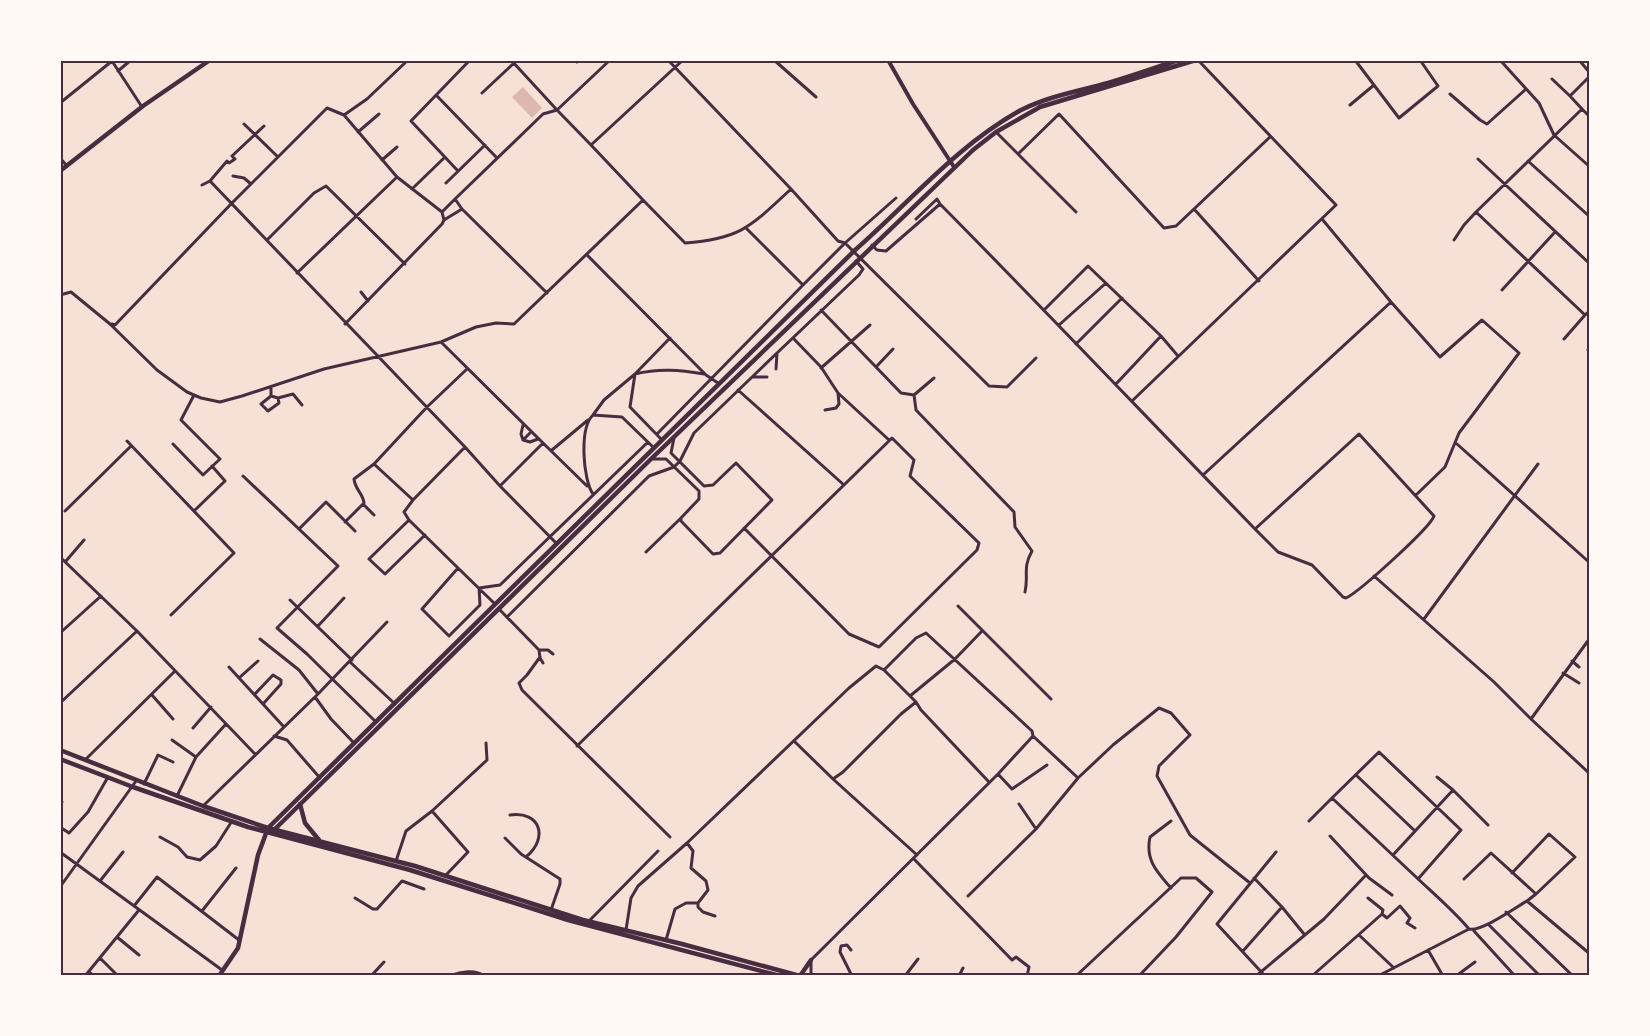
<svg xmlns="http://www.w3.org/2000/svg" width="1650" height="1036" font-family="Barlow,sans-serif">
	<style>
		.water { fill: #dcb8b0 }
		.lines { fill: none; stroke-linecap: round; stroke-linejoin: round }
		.minor { stroke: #4a2c40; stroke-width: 3 }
		.tertiary { stroke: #4a2c40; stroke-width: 4 }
		.secondary { stroke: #4a2c40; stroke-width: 4.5 }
		.primary { stroke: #4a2c40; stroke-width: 4.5 }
		.neatline { fill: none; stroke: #4a2c40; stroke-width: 2 }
	</style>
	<rect width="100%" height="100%" fill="#f7e1d7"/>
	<path class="water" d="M523,87L542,108L532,118L512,97Z"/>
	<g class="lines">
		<path class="minor" d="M511,60L557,110L543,114L455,199L462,209L547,293
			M576,60L577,62
			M668,60L791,189L838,241L845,243L989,386L1007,387L1036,358
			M774,60L816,97
			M1355,60L1399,118L1438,86L1420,60
			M1500,60L1539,103L1554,135L1590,167
			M1579,60L1590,73
			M112,61L142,107
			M118,71L131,60
			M1552,79L1570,96
			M482,93L514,63
			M1450,94L1480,120L1487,124L1526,89
			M437,96L497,158
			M60,103L112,61
			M1350,105L1374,85
			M1582,109L1570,96L1590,76
			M344,115L367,99L408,60
			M244,124L278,157
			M358,132L379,114
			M996,132L1076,212
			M591,145L557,110L610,60
			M1018,154L1059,114L1164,228L1176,226L1270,137
			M60,158L67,166
			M1478,159L1590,264
			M382,160L397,147
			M1528,161L1590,217
			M458,171L411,121L470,60
			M233,176L244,178L251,184
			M210,181L465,447
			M446,183L485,145
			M202,185L210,181L227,161L229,163L235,159L232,156L264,126
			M412,189L444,158
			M643,200L591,145L683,60
			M1194,209L1259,281
			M1476,212L1585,315L1590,311
			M916,219L937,199L940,204C1046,311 1150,421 1255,529L1278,552L1312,565L1343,597L1346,598C1359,592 1430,528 1434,516L1359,434L1255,529
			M444,220L462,209
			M746,228L803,285L845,243L896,198
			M267,240L314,193L326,186L405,264
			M1454,240L1464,225L1476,212L1582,109L1590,117
			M872,245L877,250L886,251L940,204
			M587,255L706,375L718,383
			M297,273L397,177
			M1502,290L1555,232
			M361,292L368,301
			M60,295L71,292L110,324L157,370L187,392L201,398L220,402L242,396L324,369L441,342L476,327L496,323L514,324L643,200L685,243C741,239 751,226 791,189
			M1391,302L1440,357L1482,320L1519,353L1459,433L1445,467L1416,495
			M821,310L901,393L914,395L916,410L1014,512L1015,527L1032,551C1022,569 1029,574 1025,592
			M1044,310L1088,266L1161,336L1178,356
			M112,324L115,325L231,204L327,108L344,115L397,177L442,212L455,199
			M345,324L442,224L444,220L442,212
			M1059,325L1106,283
			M793,338L821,367L838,393L889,440
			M1564,339L1585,315
			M441,342L543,443L500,486L557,544
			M1076,344L1122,298
			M1588,350L1590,348
			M777,353L859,275L863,269L856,261
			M876,367L893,349
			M821,368L870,325
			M467,369L427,407L374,464L413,500L404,512L409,520L458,568L422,609L449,636L480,605L479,588L500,585L648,442
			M752,377H767
			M1116,384L1161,336
			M271,387V396L261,404L268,411L279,403L278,398
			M738,390L844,485
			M914,395L934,378
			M271,396L278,398L293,394L302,405
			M1132,401L1336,205L1198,60
			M825,410L836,408L839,404L838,393
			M593,415L604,400L635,374L670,338
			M523,425L521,434L523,440L531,432
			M657,434L803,285
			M523,440L530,442L538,439
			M662,440L630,407L635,374C659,368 680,370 704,374
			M127,441L234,553L171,615
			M543,443L587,486
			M173,444L203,475L220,459L181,420L194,395
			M1457,444L1590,563
			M552,450L588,420
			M653,459H666L699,491V499L681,518V521L713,554L720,553L772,500L736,463L713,485L704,486L671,453L674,438
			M1203,475L1391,302L1322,219
			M243,476L338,566L277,628L307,654L376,722
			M593,494C583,480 579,428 593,415L622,417L654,448
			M413,500L465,447L500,486
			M363,504L374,515
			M195,510L225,481L212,466
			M65,511L131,446
			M409,520L369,559L385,574L425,535
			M345,522L364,503C363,493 355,490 354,479L374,464
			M299,529L326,502L355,531
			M646,552L681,518
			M60,557L137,631L255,754
			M66,561L84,540
			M458,568L495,604
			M1374,576L1494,682L1531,719L1590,638
			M290,600L352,660
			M958,606L1051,699
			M499,609L539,650H548L553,654
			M507,617L649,476L674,467L680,461L694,433L777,353L776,369
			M1424,619L1538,464
			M318,626L344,598
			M60,633L101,596
			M260,639L299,670L318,694
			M539,650L540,658L543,663
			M540,657L527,675L519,683L522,690L670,837
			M1572,661L1579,667
			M350,662L395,704
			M229,667L284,727
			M1563,673L1579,683
			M239,678L258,661
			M255,694L273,675L281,680V684L263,704
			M152,695L173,719
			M910,696L955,659L982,631
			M315,697L331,719L354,743
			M60,703L137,631
			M1531,719L1590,774
			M193,728L211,707
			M274,736L287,740L320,778
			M1033,736L1078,778
			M172,740L196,757
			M794,741L833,779
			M577,746L892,438L914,460L910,476L979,543L977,550L879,647L849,634L744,528
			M85,760L175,671
			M998,774L1012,789L1047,765
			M1356,775L1415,831
			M1437,777L1453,790L1488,825
			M144,784L158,755L173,762
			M177,796L196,757L226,724
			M60,804L62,802
			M1019,804L1036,829
			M203,806L318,694L387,622
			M432,811L468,852L445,876
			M510,815C541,811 548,838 527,856
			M1171,821L1150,837C1145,860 1157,872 1171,888
			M1309,821L1332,798
			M60,827L69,833L88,812L108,777
			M1330,836L1369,878L1392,895
			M160,837L178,847L187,857L200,860L216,846L232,821
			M505,838L521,854L560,879V884L551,910
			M687,843L693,851L691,868L706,881L708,890L698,903
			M60,852L222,970
			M917,855L833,779L843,772L901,714L916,702L921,710L989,782
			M1393,855L1453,790
			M914,859L1012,960L1016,957L1029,967L1027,976
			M396,861L406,831L432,811L487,760L486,743
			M1512,873L1549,834L1575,857L1536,894
			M1418,879L1461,830L1379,752L1332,798C1360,824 1388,851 1416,877C1434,894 1453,910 1469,929
			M1464,879L1491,853L1536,894L1527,901
			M100,881L123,852
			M60,887L136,781
			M968,896L1036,829L1078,778L1113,745L1159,708L1171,713L1190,735L1159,766L1157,776L1190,835L1250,883
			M355,898L373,909H377L402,881L424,889
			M134,906L157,877L239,940
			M1282,907L1304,934
			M202,911L236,868
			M1506,912L1573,976
			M1382,914L1387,918L1400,906L1410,918L1407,923L1415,928
			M589,921L658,851
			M1488,924L1540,976
			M626,930L631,898L638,886L687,843L849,688L876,666L884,670L916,702
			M1474,931L1515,976
			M1359,935L1394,968
			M117,937L139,955
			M666,940L675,909L686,903H698V907L703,912L715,916
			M851,950L847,945L841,946L840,952L852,976
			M1428,950L1443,976
			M1243,951L1282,907L1254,878
			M100,958L118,976
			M89,972L94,976
			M85,976L139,910
			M371,976L384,962
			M448,976C459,973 474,968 484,976
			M585,976H586
			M811,976V960L998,774L1033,736L1032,731L926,633L916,638L884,670
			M905,976L918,959
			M959,976L963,968
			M1076,976L1181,878H1196L1212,892L1176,937L1139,976
			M1256,976L1324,919L1366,875
			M1265,976L1217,924L1276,852
			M1312,976L1382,914L1383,910L1368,898
			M1378,976L1469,929C1481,932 1515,908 1527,901L1590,954
			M1456,976L1475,962"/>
		<path class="tertiary" d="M888,60L913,104L954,167"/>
		<path class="secondary" d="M800,976L811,960"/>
		<path class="primary" d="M60,171L143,106L210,60
			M60,750L203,806L268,828L415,866L583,920L682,944L800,976
			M60,759L133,787L248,827L410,870L568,920L780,976
			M300,804L305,823L319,840
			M266,832L274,830L651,459L973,150L996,132L1040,107L1196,60
			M219,976L238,948L258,855L268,828L854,251C909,203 956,146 1021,110C1049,96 1079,91 1108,83C1132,76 1155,68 1178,60"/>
	</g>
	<rect width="1650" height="1036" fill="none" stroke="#fffaf5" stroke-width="123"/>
	<rect x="62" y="62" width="1526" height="912" class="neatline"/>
</svg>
